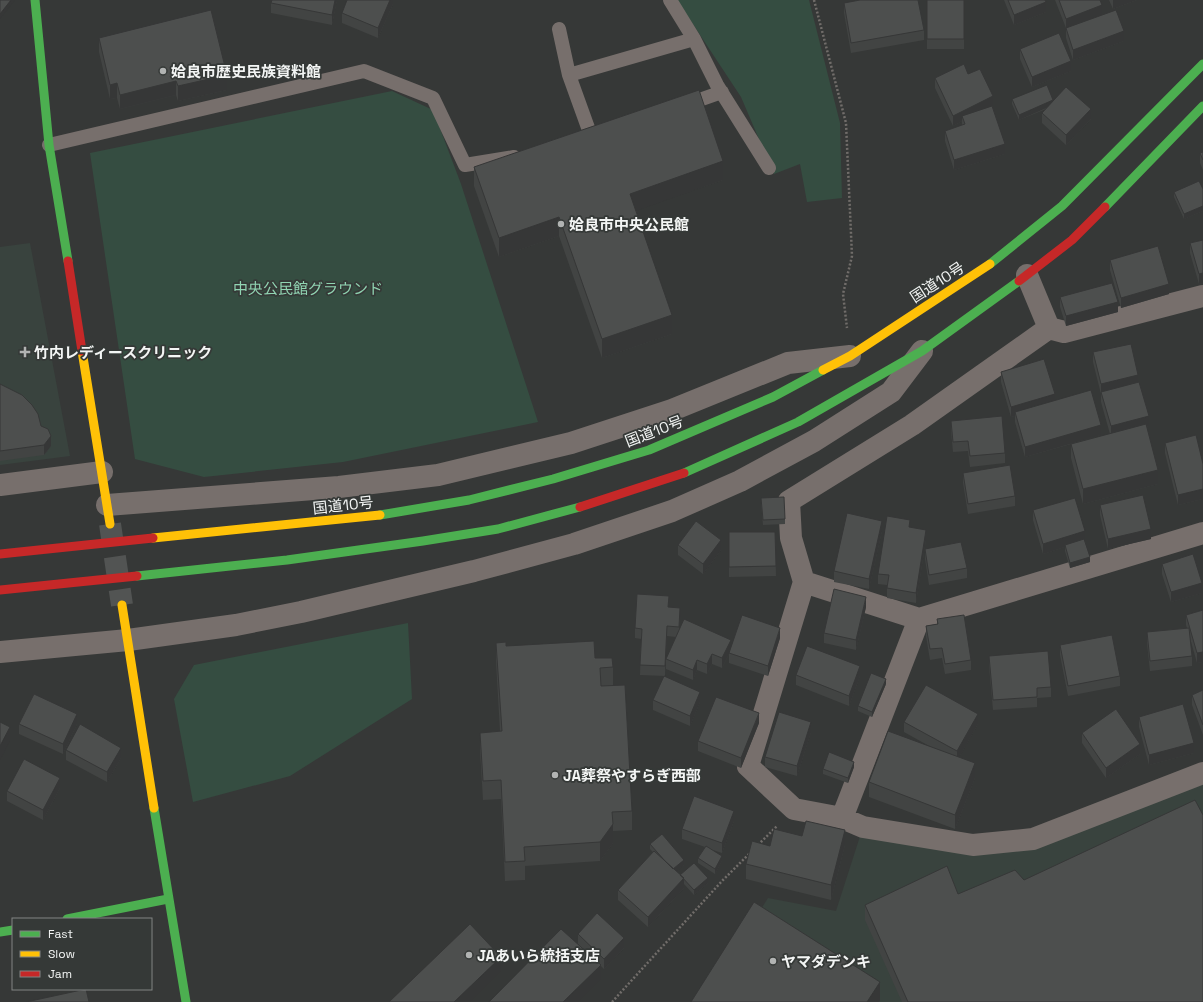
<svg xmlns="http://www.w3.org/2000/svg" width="1203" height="1002" font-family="'Space Grotesk','Noto Sans JP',sans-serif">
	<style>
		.built { fill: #39433e }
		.green { fill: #354d41 }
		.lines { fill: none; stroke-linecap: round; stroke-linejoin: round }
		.secondary-tunnel { stroke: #525453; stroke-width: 22; stroke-dasharray: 22 11; stroke-linecap: butt }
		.path { stroke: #716d6a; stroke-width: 2.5; stroke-dasharray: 2 2; stroke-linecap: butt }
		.lane { stroke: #776f6c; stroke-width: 14 }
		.street { stroke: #776f6c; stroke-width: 22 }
		.fast { stroke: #4caf50; stroke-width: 9 }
		.slow { stroke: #ffc107; stroke-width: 9 }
		.jam { stroke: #c62828; stroke-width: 9 }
		.wall { fill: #424443 }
		.shaded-wall { fill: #363737 }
		.building { fill: #4d4f4e; stroke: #363737 }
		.poi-dot { fill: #b1b3b2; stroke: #353937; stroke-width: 1.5 }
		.labels { text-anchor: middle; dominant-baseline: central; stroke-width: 3.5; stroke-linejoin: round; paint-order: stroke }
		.poi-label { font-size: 15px; font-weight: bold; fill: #f3f5f4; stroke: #353937; text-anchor: start }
		.street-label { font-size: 15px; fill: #f3f5f4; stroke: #353937 }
		.park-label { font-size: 15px; fill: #90d4b2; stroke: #353937 }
	</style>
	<rect width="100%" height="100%" fill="#363837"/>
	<path class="built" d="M30,243L70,456L0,465V247Z
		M1203,773V1002H702L768,898L836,911L863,827L1033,839Z"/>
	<path class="green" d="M677,0H809L840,123L842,198L807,202L800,164L774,174L741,97Z
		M392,91L433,110L461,184L538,422L343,462L204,477L135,459L90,153Z
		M408,623L412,699L290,776L193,802L174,699L194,665Z"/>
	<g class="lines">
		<path class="secondary-tunnel" d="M110,524L122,605"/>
		<path class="path" d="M814,0L846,123L852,256L843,294L847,328
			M758,845L777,826
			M612,1002L722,881L750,853"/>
		<path class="lane" d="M670,0L694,39L717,85L769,168
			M559,29L569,75L591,136
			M569,75L694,39
			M685,105L722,92
			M49,145L364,71L433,98L465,165L514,157"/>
		<path class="street" d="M1027,275L1049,328L1064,332L1203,296
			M0,485L102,472
			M107,505L339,487L438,475L571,443L672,410L788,363L850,356
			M804,582L791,538L789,501L912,425L1049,328
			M919,619L804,582L748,766L794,809L842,818L863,827L973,845L1033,839L1203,773
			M0,652L128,640L236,625L301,612L474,571L574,544L672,511L740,481L814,441L891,392L922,351
			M842,818L919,619L1203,533"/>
		<path class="fast" d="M35,0L49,145L68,261
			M1105,207L1203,106
			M990,264L1062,206L1203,64
			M684,473L798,422L922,351L1019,281
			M380,515L469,500L553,479L649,450L773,397L823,370
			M137,576L287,560L423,541L498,529L580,507
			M154,808L186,1002
			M67,919L168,899
			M0,932L13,930"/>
		<path class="slow" d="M82,351L110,524
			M823,370L850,356L990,264
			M153,538L380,515
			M122,605L154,808"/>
		<path class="jam" d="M68,261L82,351
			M1019,281L1072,240L1105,207
			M580,507L684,473
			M0,554L153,538
			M0,590L137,576"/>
	</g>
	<path class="wall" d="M337,0L332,25L271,13V3Z
		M393,0V4L378,38L342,23V13Z
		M927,0H964V49H927Z
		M1004,0H1045L1046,12L1014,25Z
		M1055,0H1100L1102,15L1124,41L1073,60L1066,38V28Z
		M1109,0H1137L1113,9Z
		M844,3L924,30V40L851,53L844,13Z
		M99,38L227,90L178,101L176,95L120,109L117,98L110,99L99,52Z
		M1020,49L1071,71L1032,87L1020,59Z
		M968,74L993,106L992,107L1005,154L954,170L945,141V131L962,125V121L953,126L935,88V78Z
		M1012,99L1053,100L1091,119L1066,145L1042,123V113L1046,109L1019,120L1012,104Z
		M1203,152V170L1200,163V153Z
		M474,167L723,180L636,210L672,334L602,358L559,236L499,257L474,186Z
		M1203,189V211L1184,219L1174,197V192Z
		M1203,240V283L1199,284L1190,253V243Z
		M1110,260L1169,294L1121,308L1110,270Z
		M1060,297L1118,312L1066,326L1060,307Z
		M1093,352L1138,382L1149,426L1146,427L1158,484L1083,504L1071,458V444L1025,457L1015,422V416L1011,417L1001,382V372L1055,400L1101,435L1076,442L1110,434L1101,402V394L1093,362Z
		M0,384L41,426L51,446L44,455L0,461Z
		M951,421L1005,453V463L970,467L968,451L953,452L951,431Z
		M1165,443L1203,464V499L1178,505L1165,453Z
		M963,473L1015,496V506L968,514L963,483Z
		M761,503L785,519V524L763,525Z
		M1100,505L1151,539L1108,549L1100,515Z
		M1033,510L1085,541L1090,562L1070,568L1065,551V547L1043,554L1033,520Z
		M910,527L926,540L916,603L887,598V585L878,584V574Z
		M882,531L869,589L834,582V571Z
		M729,532H775L776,576L729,577Z
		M678,545L721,550L703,574L678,555Z
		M925,549L967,568V578L929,585L925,559Z
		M1162,564L1202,593L1171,602L1162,574Z
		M669,607L680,618L679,629L731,650L722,668L712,664L707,674L697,670L693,680L666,669V659L676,637L667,636L665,676L640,675L641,639L635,638V628Z
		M866,607L856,650L824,643V633Z
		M1203,610V662L1197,663L1190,638L1192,656V666L1150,671L1147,643V632L1187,628L1186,625V615Z
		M937,619L971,660V670L945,674L942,658L930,660L926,636V626L937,624Z
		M780,638L768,676L729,663V653Z
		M496,643L506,646L595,658L613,667V685L632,811V830L613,831V843L600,861L525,866V880L505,881L501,799L483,800L480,751V733L500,731L496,662Z
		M1060,645L1120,676V686L1068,696L1060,655Z
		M989,656L1051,687V697L1037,698V707L993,710L989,666Z
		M796,675L860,676L849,706L796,685Z
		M886,684L872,717L858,711V706Z
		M1203,690V735L1192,705V695Z
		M653,700L700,702L690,726L653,710Z
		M1139,717L1194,753L1149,765L1139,727Z
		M904,722L978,724L959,757L975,778L955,829L869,797V782L931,747L904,732Z
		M759,723L741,768L698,751V741Z
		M19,724H77L63,754L19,734Z
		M811,732L797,776L765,767V757Z
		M1082,733L1140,754L1106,778L1082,743Z
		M66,750L121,758L107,782L66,760Z
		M854,767L848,783L823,774V769Z
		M60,788L43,820L7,801V791Z
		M734,821L722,853L713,850L722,861L715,874L698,863V858L705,847L682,839V829Z
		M650,844L684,865L676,871L680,875L708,883L694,895L684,884V888L648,927L618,900V890L653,852L650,849Z
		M845,845L831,900L746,879V864Z
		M1024,880L1203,1002H902L865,920V905L958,894Z
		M578,934L624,948L604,969L601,966V979L578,944Z"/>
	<path class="shaded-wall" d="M11,0H15L0,19V14Z
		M335,0H337L332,25V15Z
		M390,0H393V4L378,38V28Z
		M1113,0H1137L1113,9Z
		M1046,2V12L1014,25V15Z
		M1102,5V15L1066,29V19Z
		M1124,31V41L1073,60V50Z
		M1071,61V71L1032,87V77Z
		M227,75V90L178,101V86Z
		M176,81V95L120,109V95Z
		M117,83V98L110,99V85Z
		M993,96V106L964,121L962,116V121L953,126V116Z
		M1053,100V105L1019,120V115Z
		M1091,109V119L1066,145V135Z
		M1005,144V154L954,170V160Z
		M723,161V180L630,213V194Z
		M1203,206V211L1184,219V214Z
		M559,217V236L499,257V238Z
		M1203,273V283L1199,284V274Z
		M1169,284V294L1121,308V298Z
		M1118,302V312L1066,326V316Z
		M672,315V334L602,358V339Z
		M1138,375V385L1101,392V394V384Z
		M1055,394V404L1015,412V416L1011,417V407Z
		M1149,416V426L1111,436V426Z
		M1101,425V435L1025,457V447Z
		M51,436V446L44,455V445Z
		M1158,470V484L1083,504V489Z
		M1203,489V499L1178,505V495Z
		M882,521V531L869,589V579Z
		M1151,529V539L1108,549V539Z
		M926,530V540L916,603V593Z
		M1085,531V541L1065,547V545V547L1043,554V544Z
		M721,540V550L703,574V564Z
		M1090,557V562L1070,568V563Z
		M1202,583V593L1171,602V592Z
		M866,597V607L856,650V640Z
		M667,626V636L665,676V666Z
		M780,628V638L768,676V666Z
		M731,640V650L722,668V658Z
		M1203,652V662L1197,663V653Z
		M712,654V664L707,674V664Z
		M697,660V670L693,680V670Z
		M860,666V676L849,706V696Z
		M886,679V684L872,717V712Z
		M700,692V702L690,726V716Z
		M759,713V723L741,768V758Z
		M77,714V724L63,754V744Z
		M978,714V724L957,761V751Z
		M811,722V732L797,776V766Z
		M10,727V741L0,760V746Z
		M1194,743V753L1149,765V755Z
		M1140,744V754L1106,778V768Z
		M121,748V758L107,782V772Z
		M854,762V767L848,783V778Z
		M975,763V778L955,829V815Z
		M60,778V788L43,820V810Z
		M734,811V821L722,853V843Z
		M613,824V843L600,861V842Z
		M845,830V845L831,900V885Z
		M722,856V861L715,874V869Z
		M684,860V865L672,875V870Z
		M684,878V888L648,927V917Z
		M708,878V883L694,895V890Z
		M624,938V948L604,969V959Z
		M501,957V971L470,1002H454Z
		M601,965V979L578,1002H563Z
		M880,982V1001L879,1002H867Z"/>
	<path class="building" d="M0,0H11L0,14Z
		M272,0H335L332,15L271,3Z
		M347,0H390L378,28L342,13Z
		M860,0H918L924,30L851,43L844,3Z
		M927,0H964V39H927Z
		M1008,0H1045L1046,2L1014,15Z
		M1059,0H1100L1102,5L1066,19Z
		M211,10L227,75L178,86L176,81L120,95L117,83L110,85L99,38Z
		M1116,10L1124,31L1073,50L1066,28Z
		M1059,33L1071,61L1032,77L1020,49Z
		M964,64L968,74L980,69L993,96L953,116L935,78Z
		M1047,85L1053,100L1019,115L1012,99Z
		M1066,87L1091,109L1066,135L1042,113Z
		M699,90L723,161L630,194L672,315L602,339L559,217L499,238L474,167Z
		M992,106L1005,144L954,160L945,131L965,124L962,116Z
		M1203,152V160L1200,153Z
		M1199,181L1203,189V206L1184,214L1174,192Z
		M1203,240V273L1199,274L1190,243Z
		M1158,246L1169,284L1121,298L1110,260Z
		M1112,283L1118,302L1066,316L1060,297Z
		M1131,344L1138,375L1101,384L1093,352Z
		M1044,359L1055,394L1011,407L1001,372Z
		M1139,382L1149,416L1111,426L1101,392Z
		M0,384L22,395L32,405L38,414L41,426L48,429L51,436L44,445L0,451Z
		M1091,390L1101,425L1025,447L1015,412Z
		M1002,416L1005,453L970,456L968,441L953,442L951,421Z
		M1146,424L1158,470L1083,489L1071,444Z
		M1196,435L1203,464V489L1178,495L1165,443Z
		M1010,465L1015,496L968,504L963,473Z
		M1143,495L1151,529L1108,539L1100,505Z
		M784,497L785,519L763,520L761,498Z
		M1075,498L1085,531L1043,544L1033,510Z
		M847,513L882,521L869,579L834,571Z
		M887,516L910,520L909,527L926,530L916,593L887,588L889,575L878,574Z
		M696,521L721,540L703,564L678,545Z
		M729,532H775L776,566L729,567Z
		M1084,539L1090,557L1070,563L1065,545Z
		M961,542L967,568L929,575L925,549Z
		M1193,554L1202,583L1171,592L1162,564Z
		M834,589L866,597L856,640L824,633Z
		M637,594L669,596L668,607L680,608L679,627L667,626L665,666L640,665L642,629L635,628Z
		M1203,610V652L1197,653L1186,615Z
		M742,615L780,628L768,666L729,653Z
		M964,615L971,660L945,664L942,648L930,649L926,626L938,624L937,619Z
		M684,619L731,640L722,658L712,654L707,664L697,660L693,670L666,659Z
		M1189,628L1192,656L1150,661L1147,632Z
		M1112,635L1120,676L1068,686L1060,645Z
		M594,641L595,658H612L613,667L600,668L601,686L625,685L632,811L612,812L613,824L600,842L524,847L525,861L505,862L501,780L483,781L480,733L502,731L496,643L506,642V646Z
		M807,646L860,666L849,696L796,675Z
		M1048,651L1051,687L1037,688V697L993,700L989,656Z
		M871,673L886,679L872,712L858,706Z
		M664,676L700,692L690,716L653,700Z
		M926,685L978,714L957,751L904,722Z
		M1203,690V725L1192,695Z
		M34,694L77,714L63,744L19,724Z
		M716,697L759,713L741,758L698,741Z
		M1183,704L1194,743L1149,755L1139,717Z
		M1116,709L1140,744L1106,768L1082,733Z
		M779,712L811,722L797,766L765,757Z
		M0,722L10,727L0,746Z
		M80,724L121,748L107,772L66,750Z
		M888,731L975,763L955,815L869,782Z
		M829,752L854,762L848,778L823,769Z
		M24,759L60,778L43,810L7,791Z
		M694,796L734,811L722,843L682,829Z
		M1195,800L1203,815V1002H908L865,905L947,866L958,894L1015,870L1024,880Z
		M806,821L845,830L831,885L746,864L752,841L770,846L774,829L802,836Z
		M662,834L684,860L673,869L665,861L650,844Z
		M706,846L722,856L715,869L698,858Z
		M654,851L684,878L648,917L618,890Z
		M694,863L708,878L694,890L680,875Z
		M754,902L880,982L867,1002H691Z
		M597,913L624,938L604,959L578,934Z
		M470,924L501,957L454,1002H389Z
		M561,929L601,965L563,1002H489Z
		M86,989L89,1002H26Z"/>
	<g class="poi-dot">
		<circle cx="163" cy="71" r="4"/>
		<circle cx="561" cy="224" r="4"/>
		<path d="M23 346h4v4h4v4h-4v4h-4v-4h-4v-4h4z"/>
		<circle cx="555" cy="775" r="4"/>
		<circle cx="469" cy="955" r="4"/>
		<circle cx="773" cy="961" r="4"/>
	</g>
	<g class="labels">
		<g class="poi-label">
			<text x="171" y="71">姶良市歴史民族資料館</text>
			<text x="569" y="224">姶良市中央公民館</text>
			<text x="34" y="352">竹内レディースクリニック</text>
			<text x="563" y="775">JA葬祭やすらぎ西部</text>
			<text x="477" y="955">JAあいら統括支店</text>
			<text x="781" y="961">ヤマダデンキ</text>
		</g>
		<g class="street-label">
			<text transform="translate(937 282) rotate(-33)">国道10号</text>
			<text transform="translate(654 431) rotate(-21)">国道10号</text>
			<text transform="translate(343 505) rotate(-6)">国道10号</text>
		</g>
		<g class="park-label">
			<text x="308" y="288">中央公民館グラウンド</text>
		</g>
	</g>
	<rect x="12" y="918" width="140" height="72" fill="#353937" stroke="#818483"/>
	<rect x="20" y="931" width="20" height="6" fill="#4caf50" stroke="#818483"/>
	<text x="48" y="938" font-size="12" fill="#f3f5f4">Fast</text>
	<rect x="20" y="951" width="20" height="6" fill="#ffc107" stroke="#818483"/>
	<text x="48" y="958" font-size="12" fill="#f3f5f4">Slow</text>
	<rect x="20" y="971" width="20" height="6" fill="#c62828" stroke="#818483"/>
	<text x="48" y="978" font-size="12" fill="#f3f5f4">Jam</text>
</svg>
